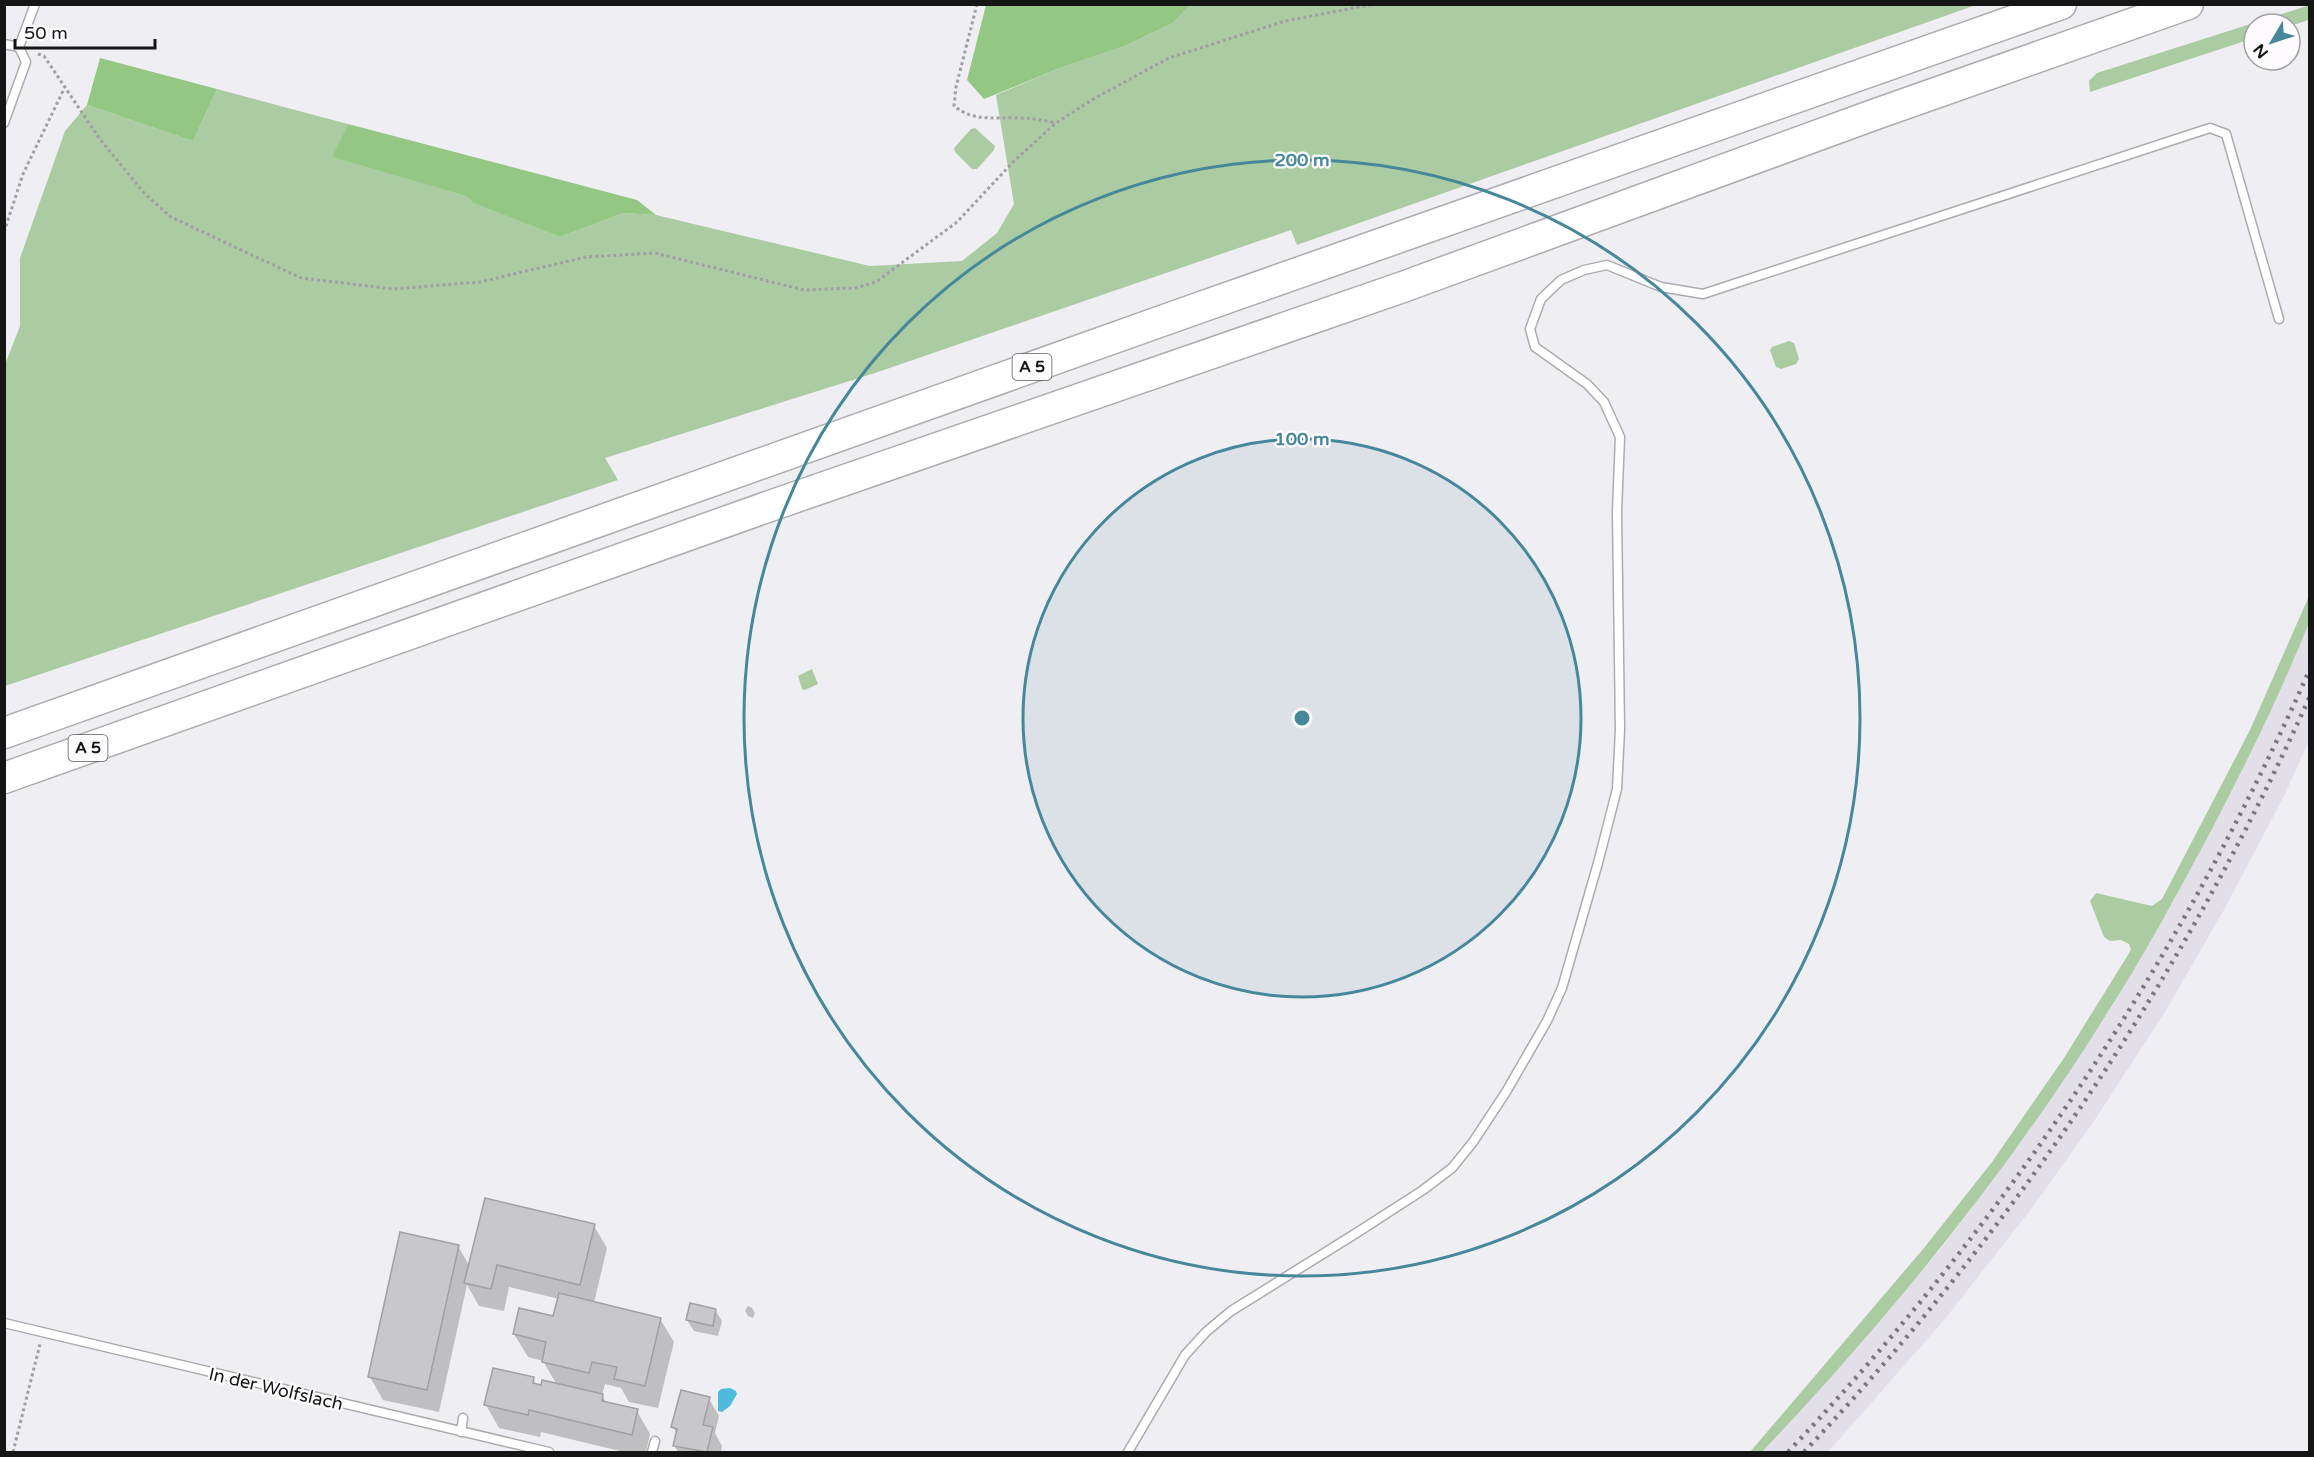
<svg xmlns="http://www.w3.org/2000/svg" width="2314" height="1457" font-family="'Varela Round',sans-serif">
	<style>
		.built { fill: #e3dfe9 }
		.green { fill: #abcca2 }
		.forest { fill: #93c783 }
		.water { fill: #4ebadc }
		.shadow { fill: #0003 }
		.building { fill: #c8c8cc; stroke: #a0a0a3; stroke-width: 1.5 }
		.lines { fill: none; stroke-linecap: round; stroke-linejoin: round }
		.lane-casing { stroke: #acabae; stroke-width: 11 }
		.highway-casing { stroke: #acabae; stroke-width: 33 }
		.path { stroke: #a09fa2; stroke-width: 3; stroke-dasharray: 3 3; stroke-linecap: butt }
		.lane { stroke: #fff; stroke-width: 8 }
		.highway { stroke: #fff; stroke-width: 30 }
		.rail { stroke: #7a797c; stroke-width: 4.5; stroke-dasharray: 3 6; stroke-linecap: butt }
		.ring { fill: none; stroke: #468799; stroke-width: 3 }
		.labels { text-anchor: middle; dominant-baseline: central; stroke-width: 4.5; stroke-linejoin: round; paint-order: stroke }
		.shield { fill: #fdfbff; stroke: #5b5a5c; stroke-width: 1.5 }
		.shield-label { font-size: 16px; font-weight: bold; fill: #161516 }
		.street-label { font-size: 18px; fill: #161516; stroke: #fdfbff }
		.centre { fill: #468799; stroke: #fdfbff; stroke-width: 3 }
		.ring-label { font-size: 18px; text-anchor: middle; font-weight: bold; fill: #468799; stroke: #fdfbff; stroke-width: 4.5; stroke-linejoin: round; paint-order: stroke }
	</style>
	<rect width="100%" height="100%" fill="#efeef2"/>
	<path class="built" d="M2309,623V741L2284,796L2225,908L2165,1012L2096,1118L2032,1208L1945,1319L1828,1452H1762L1864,1340L1946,1242L2027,1133L2106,1016L2174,900L2241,772Z"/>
	<path class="green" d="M1190,5H1976L1297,245L1291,230L875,373L605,458L618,480L5,686L4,367L20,326V258L65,131L87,105L193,141L217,89L348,124L333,157L467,196L475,203L560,237L623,213L656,215L870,266L962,261L997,233L1014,204L996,95L1060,68L1125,46L1173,23Z
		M2310,5L2309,20L2290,26V24H2254V38L2090,92L2089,81L2097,73Z
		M975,128L995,146L994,150L977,169H972L955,152L954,148L971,129Z
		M1789,341L1794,343L1799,359L1796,364L1781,369L1776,367L1770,350L1772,347Z
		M2309,596V623C2281,692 2248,760 2213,827C2179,891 2145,954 2106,1015C2008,1172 1889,1318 1762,1452H1750L1924,1248L1992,1162L2064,1058L2131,950L2129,944L2121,940L2110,941L2104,937L2090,901L2096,893L2152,906L2162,899L2250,730Z
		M812,669L818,684L805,690L802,689L798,676Z"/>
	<path class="forest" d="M986,5V4L1190,5L1173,23L1125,46L1060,68L984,99L967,80Z
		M100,58L217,89L193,141L87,105Z
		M348,124L637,200L656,215L623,213L560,237L474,203L466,196L332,157Z"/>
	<path class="water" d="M730,1388L736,1391L737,1394L730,1406L722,1412L718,1411V1392L721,1389Z"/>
	<path class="shadow" d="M594,1226L607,1248L594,1303L660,1319L674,1342L658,1408L629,1402L621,1388L605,1384L602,1395L607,1404L637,1411L650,1434L646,1452H624L541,1432L540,1437L499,1428L486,1405L533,1379L537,1386L557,1385L543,1361L528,1357L514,1334L554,1318L559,1299L509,1287L504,1311L479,1306L467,1285L439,1412L383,1400L370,1377L458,1246L470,1267Z
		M748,1306L752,1308L755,1313L753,1318L748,1316L745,1311Z
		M715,1310L722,1321L718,1336L694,1331L687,1320Z
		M709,1399L719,1416L715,1433L722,1446L721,1452H678L674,1445L677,1434L673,1427Z"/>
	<path class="building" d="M485,1198L595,1224L580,1285L497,1265L491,1289L464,1283Z
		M400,1232L459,1245L427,1390L368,1377Z
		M559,1293L661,1318L645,1386L614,1379L617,1367L592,1362L589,1373L542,1362L546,1342L513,1334L519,1308L553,1316Z
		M690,1303L716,1309L713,1326L686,1320Z
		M493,1368L534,1377L533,1383L541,1385L542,1380L603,1394L602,1401L638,1409L632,1435L529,1410L528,1415L484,1405Z
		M681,1390L710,1397L703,1425L713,1427L707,1452L673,1446L677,1429L671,1427Z"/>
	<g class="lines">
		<defs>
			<path id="lane" d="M4,44L19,47
				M4,123L26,62L19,47L35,4
				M4,1323L549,1452
				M461,1432L463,1418
				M652,1452L655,1441
				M1128,1452L1185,1355L1206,1332L1231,1311L1358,1232L1423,1190L1452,1168L1473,1142L1506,1092L1547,1021L1562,988L1598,863L1617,789L1620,730L1617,511L1620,437L1604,402L1587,384L1535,347L1530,329L1541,299L1561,280L1584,270L1607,265L1661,287L1703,294L2210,128L2226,134L2279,319"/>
			<path id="highway" d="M4,733L1187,312L2061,4
				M4,778L770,506L1400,288L1876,114L2188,4"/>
		</defs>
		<use href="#lane" class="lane-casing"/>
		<use href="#highway" class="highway-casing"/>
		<path class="path" d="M977,4L956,87L954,106C974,122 994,117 1018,118C1031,118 1043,120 1056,123
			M38,54L44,56L99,138L144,193L171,217L301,278L394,289L480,282L586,257L655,253L804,290L855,288L876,282L957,222L1014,161L1056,123L1095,98L1169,58L1285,21L1375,4
			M4,232L23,174L64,89
			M13,1452L40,1344"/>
		<use href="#lane" class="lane"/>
		<use href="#highway" class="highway"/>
		<path class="rail" d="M1788,1452C2006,1222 2181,958 2310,669
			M1804,1452C2013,1231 2185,974 2310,696"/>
	</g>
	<circle cx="1302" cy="718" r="279" fill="#468799" fill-opacity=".12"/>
	<g class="ring">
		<circle cx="1302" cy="718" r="279"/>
		<circle cx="1302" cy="718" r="558"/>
	</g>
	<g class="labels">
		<g class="shield">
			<rect x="1012.5" y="354" width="39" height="26" rx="4.5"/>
			<rect x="68.5" y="735" width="39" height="26" rx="4.5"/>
		</g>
		<g class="shield-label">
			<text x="1032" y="367">A 5</text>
			<text x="88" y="748">A 5</text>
		</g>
		<g class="street-label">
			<text transform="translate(276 1389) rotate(13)">In der Wolfslach</text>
		</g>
	</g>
	<circle cx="1302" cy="718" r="9" class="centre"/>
	<g class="ring-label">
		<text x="1302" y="166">200 m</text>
		<text x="1302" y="445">100 m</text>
	</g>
	<rect width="2314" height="1457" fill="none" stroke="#161516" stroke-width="12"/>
	<g transform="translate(2272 42) rotate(231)"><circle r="28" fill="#fdfbff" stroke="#a19fa2" stroke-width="1.5"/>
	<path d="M0-4.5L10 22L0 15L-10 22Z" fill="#468799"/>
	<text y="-9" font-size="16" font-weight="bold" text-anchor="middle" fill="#161516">N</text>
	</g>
	<path d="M15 39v9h140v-9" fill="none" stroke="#161516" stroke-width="3"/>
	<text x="24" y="39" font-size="18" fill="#161516" stroke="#fdfbff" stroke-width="4.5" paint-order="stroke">50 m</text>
</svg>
